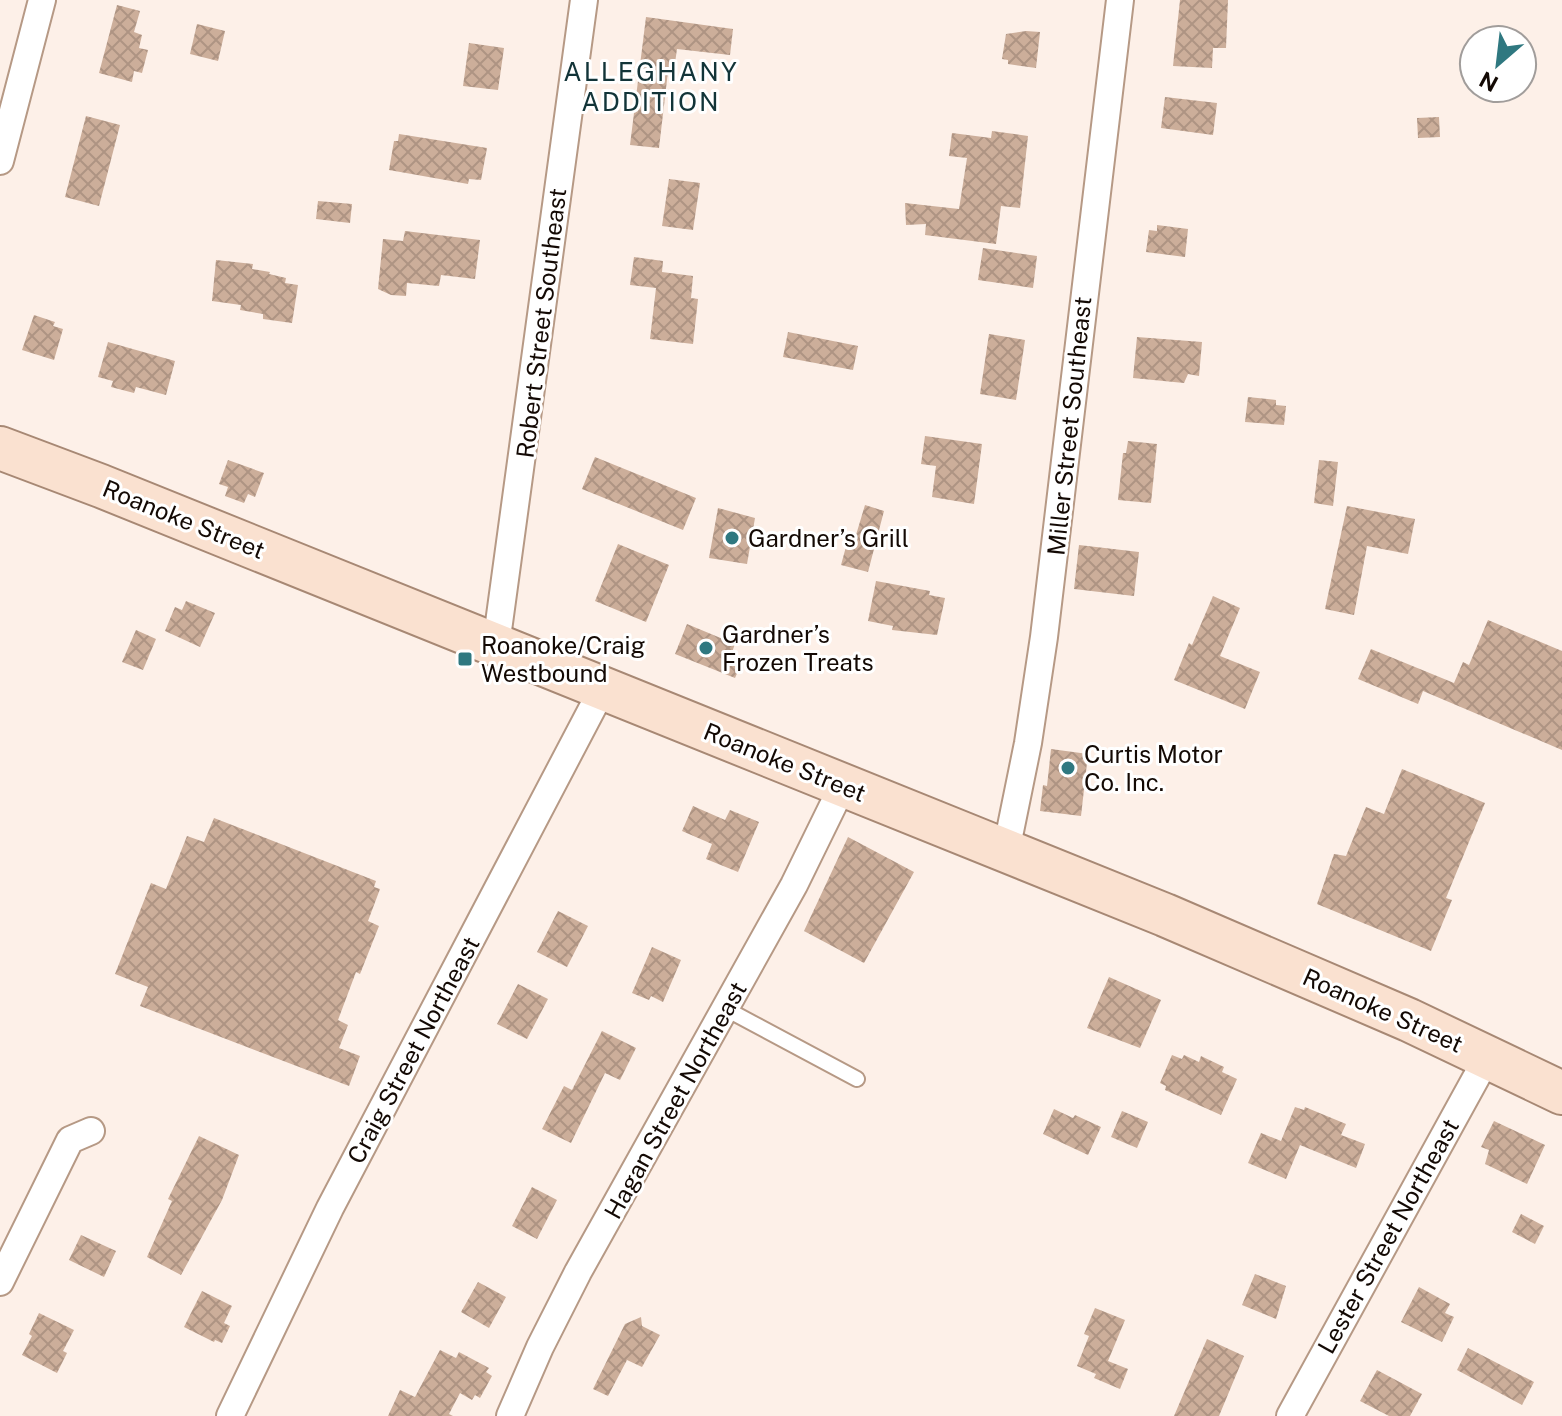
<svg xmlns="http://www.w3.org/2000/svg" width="1562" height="1416" font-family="'Public Sans',sans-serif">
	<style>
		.building { fill: url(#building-cross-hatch) }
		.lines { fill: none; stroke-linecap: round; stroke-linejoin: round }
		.service-casing { stroke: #b69985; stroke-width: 18 }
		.minor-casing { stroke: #b69985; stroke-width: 30 }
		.primary-casing { stroke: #a78874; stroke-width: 46 }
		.service { stroke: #fff; stroke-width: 14 }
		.minor { stroke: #fff; stroke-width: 26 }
		.primary { stroke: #fae1d0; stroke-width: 42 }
		.poi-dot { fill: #2f7880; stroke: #fff; stroke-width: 3 }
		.labels { text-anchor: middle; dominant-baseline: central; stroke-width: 6; stroke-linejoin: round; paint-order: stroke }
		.street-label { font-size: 24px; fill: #130904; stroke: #fff }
		.poi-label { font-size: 24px; fill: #130904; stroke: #fff; text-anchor: start }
		.neighbourhood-label { font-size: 26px; letter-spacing: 2px; fill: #123438; stroke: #fff }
	</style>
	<defs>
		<pattern id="building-cross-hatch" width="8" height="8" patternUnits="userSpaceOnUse" patternTransform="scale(2)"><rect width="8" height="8" fill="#ccae9a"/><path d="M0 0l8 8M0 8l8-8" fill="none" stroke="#ae9483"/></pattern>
	</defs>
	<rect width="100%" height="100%" fill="#fdf0e8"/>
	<path class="building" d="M1180,0H1228L1226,48H1213L1212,68L1173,66Z
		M117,5L140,11L134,32L142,35L139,48L148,50L142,73L134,71L132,82L99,73Z
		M646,17L733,29L730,55L677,49L675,63H669L659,148L630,145Z
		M197,24L225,31L218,61L190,54Z
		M1026,31L1040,32L1036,68L1008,64V60L1002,59L1006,34Z
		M469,43L504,48L498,90L463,86Z
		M1165,97L1217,103L1213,135L1161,128Z
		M86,116L120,125L99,206L65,197Z
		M1439,117L1440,137L1418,138L1417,118Z
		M992,131L1028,136L1020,208L1001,206L996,244L925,235L926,224L906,225L905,203L959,209L967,158L949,156L952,133L991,138Z
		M399,134L487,148L481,180L469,179L468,184L389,170L394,141H398Z
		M669,179L700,183L693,230L662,226Z
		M318,201L352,204L350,223L316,219Z
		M1157,225L1188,229L1185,257L1146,252L1149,230L1157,231Z
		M405,231L480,240L475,279L441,275L439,286L407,283L406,296L391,295L378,289L383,239L403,241Z
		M983,248L1037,256L1033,288L978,280Z
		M634,257L663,261L662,272L693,276L691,298L698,299L693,344L650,339L656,288L630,285Z
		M216,260L253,264L252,269L270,272L269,274L286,278L285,283L298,285L292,323L263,319V314L240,310L241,305L212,301Z
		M34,315L55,322L53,326L63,329L54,360L22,350Z
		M788,332L858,346L853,370L783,357Z
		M989,334L1025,340L1016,400L980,394Z
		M1137,337L1202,342L1199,376L1188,374L1184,383L1133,378Z
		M108,342L175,361L166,395L136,387L134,393L111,387L113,381L98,377Z
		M1248,397L1276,400V405L1286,406L1284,425L1245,422Z
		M925,436L982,444L974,504L932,497L936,466L921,464Z
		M1128,441L1157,444L1151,503L1118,500L1123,453H1126Z
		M595,457L696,498L683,530L582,489Z
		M228,460L264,473L255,497L248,494L244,503L225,496L228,487L219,484Z
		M1319,460L1338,462L1333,506L1314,503Z
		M865,505L884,511L868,572L841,565L847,543L853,545Z
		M1347,506L1415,519L1408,554L1367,546L1354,615L1325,609Z
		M718,508L755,518L747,564L709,558Z
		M618,544L669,565L646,622L595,601Z
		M1079,545L1139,552L1134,596L1074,589Z
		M876,581L930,591L929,595L945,598L937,635L892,630L893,626L868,621Z
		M1213,596L1240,608L1220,656L1260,672L1245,709L1174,680L1189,643L1192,645Z
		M186,601L215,613L200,647L165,631L175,607L182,610Z
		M1488,620L1562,651V750L1423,691L1418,704L1358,679L1371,649L1454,683L1463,662L1469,665Z
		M687,624L735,644L731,655L743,660L735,678L675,654Z
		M136,630L156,639L143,670L122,662Z
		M1051,749L1088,754L1081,816L1040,811L1043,785L1047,786Z
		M1402,769L1485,803L1446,898L1452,900L1431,951L1317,904L1334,854L1346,856L1366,807L1384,814Z
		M693,806L725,820L730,810L759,822L738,872L706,859L712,844L682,831Z
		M214,818L376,881L374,887L380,889L368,921L379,926L360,974L356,972L338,1020L348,1025L339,1048L360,1056L349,1086L140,1006L148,987L115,974L151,883L166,889L187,836L204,842Z
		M848,837L914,872L864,963L804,931Z
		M558,911L588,926L567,967L537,952Z
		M652,947L681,960L663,1002L651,996L649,1000L632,993Z
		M1109,977L1161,1000L1140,1048L1087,1028Z
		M518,984L548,999L527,1039L497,1024Z
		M602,1031L636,1048L620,1080L605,1073L571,1143L542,1129L564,1086L572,1090Z
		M1172,1055L1182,1059L1184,1055L1199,1062L1201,1056L1224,1067L1222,1072L1237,1079L1221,1115L1165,1090L1166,1086L1160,1083Z
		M1295,1107L1304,1110L1305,1107L1346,1124L1341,1135L1365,1144L1356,1168L1300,1145L1286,1179L1248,1163L1261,1133L1281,1141Z
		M1054,1109L1073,1118L1075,1115L1101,1127L1088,1155L1043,1134Z
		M1122,1111L1148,1122L1137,1148L1111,1137Z
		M1494,1121L1545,1145L1527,1184L1485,1164L1489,1150L1481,1147Z
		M199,1136L239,1155L222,1200L181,1275L147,1257L172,1201L168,1199Z
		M532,1187L557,1200L537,1239L512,1226Z
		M1521,1214L1544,1226L1535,1244L1512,1232Z
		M81,1235L116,1251L104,1277L69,1260Z
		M1255,1274L1286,1286L1276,1319L1242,1305Z
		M478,1282L506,1297L489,1328L461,1312Z
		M1419,1287L1450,1304L1445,1313L1454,1317L1442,1342L1401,1322Z
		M202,1291L232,1306L224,1323L230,1326L222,1343L215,1340L214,1342L184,1327Z
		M1095,1308L1125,1320L1108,1361L1128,1369L1120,1389L1094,1378L1096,1374L1077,1366L1089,1336L1084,1334Z
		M39,1313L74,1330L63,1351L67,1353L57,1373L22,1355L32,1336L29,1334Z
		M641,1317L642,1326L660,1335L642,1367L627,1360L608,1396L593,1389L625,1324Z
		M1207,1339L1244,1356L1219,1416H1174Z
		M1468,1348L1534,1382L1522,1405L1457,1370Z
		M440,1350L456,1358L459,1352L489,1368L486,1372L492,1376L480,1398L475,1395L472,1400L460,1393L449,1414L453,1416H388L400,1390L415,1397Z
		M1377,1370L1422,1394L1410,1416H1389L1360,1401Z"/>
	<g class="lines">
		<defs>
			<path id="service" d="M726,1009L857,1079"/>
			<path id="minor" d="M0,161L42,0
				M496,645L584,0
				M1006,851L1028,743L1044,637L1120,0
				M0,1282L70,1140L91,1131
				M230,1416L330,1208L603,688
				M510,1416L540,1347L578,1272L794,885L843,785
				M1290,1416L1488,1056"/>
			<path id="primary" d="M0,448L101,486L1165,915L1409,1020L1562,1093"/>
		</defs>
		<use href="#service" class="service-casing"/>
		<use href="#minor" class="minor-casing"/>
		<use href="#primary" class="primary-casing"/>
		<use href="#service" class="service"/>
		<use href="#minor" class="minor"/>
		<use href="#primary" class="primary"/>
	</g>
	<g class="poi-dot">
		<circle cx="732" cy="538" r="8"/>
		<circle cx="706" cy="648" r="8"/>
		<rect x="457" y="651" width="16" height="16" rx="4"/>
		<circle cx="1068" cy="768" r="8"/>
	</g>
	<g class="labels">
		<g class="street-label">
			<text transform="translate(541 323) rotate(-83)">Robert Street Southeast</text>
			<text transform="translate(1069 426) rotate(-84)">Miller Street Southeast</text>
			<text transform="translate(184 519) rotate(22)">Roanoke Street</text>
			<text transform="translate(785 762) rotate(22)">Roanoke Street</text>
			<text transform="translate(1383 1010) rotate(24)">Roanoke Street</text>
			<text transform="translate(413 1050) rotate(-62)">Craig Street Northeast</text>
			<text transform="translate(675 1100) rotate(-61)">Hagan Street Northeast</text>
			<text transform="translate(1388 1236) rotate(-61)">Lester Street Northeast</text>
		</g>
		<g class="poi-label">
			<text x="748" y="538">Gardner’s Grill</text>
			<text x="722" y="634">Gardner’s<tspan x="722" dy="28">Frozen Treats</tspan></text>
			<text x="481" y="645">Roanoke/Craig<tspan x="481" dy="28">Westbound</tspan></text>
			<text x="1084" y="754">Curtis Motor<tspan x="1084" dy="28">Co. Inc.</tspan></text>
		</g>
		<g class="neighbourhood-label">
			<text x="651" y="71">ALLEGHANY<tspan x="651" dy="30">ADDITION</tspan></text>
		</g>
	</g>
	<g transform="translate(1498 64) rotate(208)"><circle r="38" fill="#ffffff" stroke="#a19d9b" stroke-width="2"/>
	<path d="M0-6L14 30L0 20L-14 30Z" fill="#2f7880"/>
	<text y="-12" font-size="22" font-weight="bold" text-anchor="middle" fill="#130904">N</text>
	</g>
</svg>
